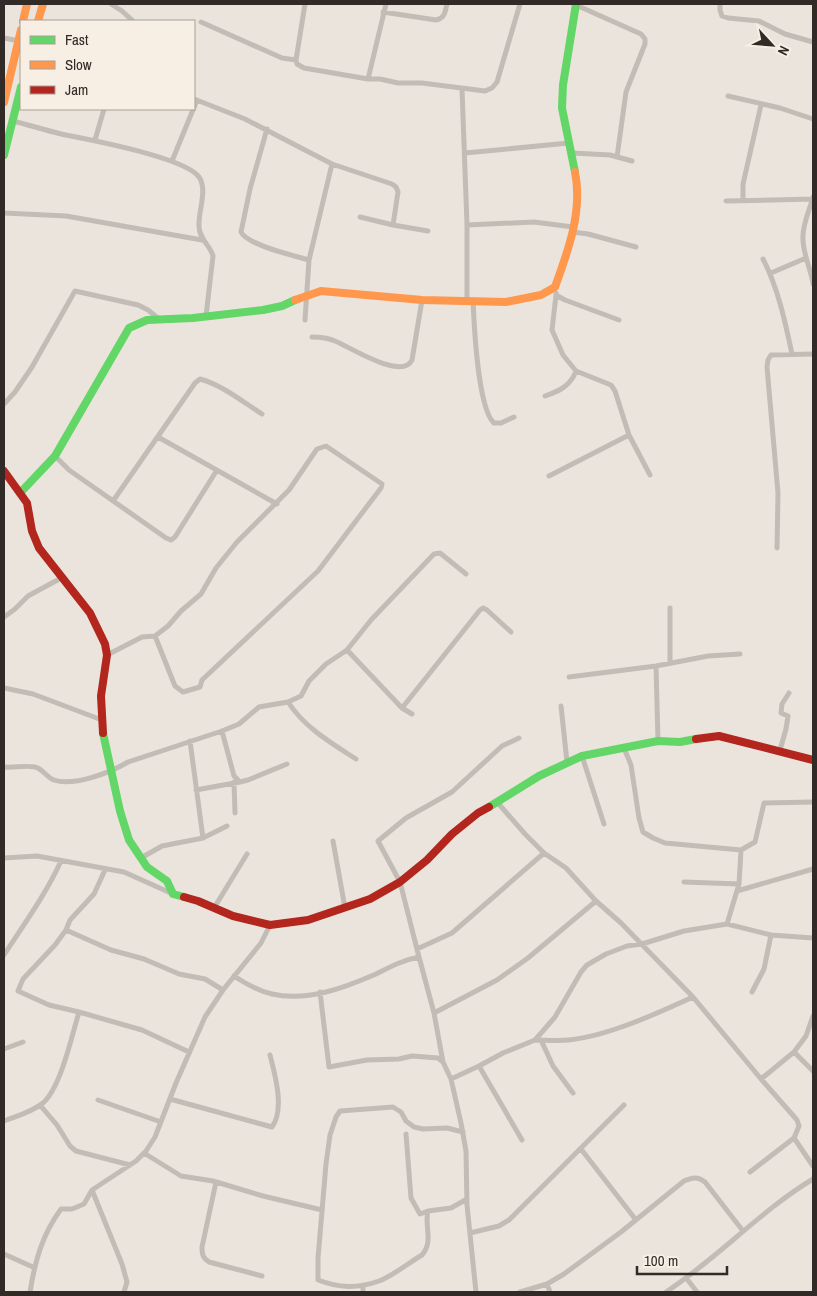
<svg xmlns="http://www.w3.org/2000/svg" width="817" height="1296" font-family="'Archivo Narrow',sans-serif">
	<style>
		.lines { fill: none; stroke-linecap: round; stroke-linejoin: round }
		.street { stroke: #c2bcb6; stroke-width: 5 }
		.fast { stroke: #63d668; stroke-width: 8 }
		.slow { stroke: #ff974d; stroke-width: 8 }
		.jam { stroke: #b3261e; stroke-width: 8 }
	</style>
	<rect width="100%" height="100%" fill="#eae4dd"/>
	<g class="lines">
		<path class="street" d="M111,4L122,11L133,21
			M305,4L296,60L297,64L304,68L368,79H380L398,83H422L485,91L492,88L497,82L520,4
			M720,4V10L722,16L728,18L759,21L785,34L813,42
			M576,5L641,34L645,39V44L626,92L617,157
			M383,12L436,20C445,18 445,12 447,4
			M201,22L282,58L296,60
			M4,38L19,41
			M368,79L386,4
			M462,89L467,225V300
			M728,96L780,108L813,119
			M194,99L245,119L332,164L392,184L396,187L398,192L393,225L360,217
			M13,121C29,125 45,130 61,134C87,139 185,157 199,177C208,190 198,211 199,226C199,239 210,245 213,256L206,316
			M267,129L250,189L241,232C247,245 295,256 309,260
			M95,140L104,109
			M465,153L569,143
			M572,153L610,155L632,161
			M172,161L197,100
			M813,197C810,209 803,223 803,236C802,253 811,268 813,284
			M743,200V184L761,105
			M726,201L813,199
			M4,213L66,216L202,240
			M393,225L428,231
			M467,225L534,222L573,227
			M572,232L588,234L636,247
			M763,259C778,288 785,321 792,354
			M771,273L806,258
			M556,293V295L565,300L619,320
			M556,295L552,330L563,355L576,371L611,385L615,391L629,435L650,475
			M473,300C474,324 478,409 494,423H501L514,417
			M305,320L309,260L332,164
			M312,337C320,337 328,338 335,341C350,347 402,381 412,360L422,300
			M545,396C560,391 571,385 576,371
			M4,404L15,392L32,367L75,291L138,305L148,310L159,319
			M158,437L277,504
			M55,456L69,470L166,538L171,540L175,537L217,470
			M549,476L629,435
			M113,501L195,383L200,379C222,385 243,402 262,414
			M777,548L778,493L767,367L768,360L771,355L813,354
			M4,617L15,609L28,596L63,577
			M347,650L402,708L412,714
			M107,655L142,637L155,636L168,626L181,611L201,594L216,568L237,542L289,490L317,449L326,446L382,484L381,488L318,571L202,680L200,687L183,692L175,686L155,636
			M670,663V608
			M656,666L658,741
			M569,677L656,666L708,656L740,654
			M4,688L33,694L102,720
			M288,702C305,728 331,743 356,759
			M561,706L567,762
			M402,708L480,610L483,608L487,610L511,632
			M222,731L234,776L240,782L248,780L287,764
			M190,741L203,838
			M624,748L631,765L639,818L643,832L653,838L665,843L741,850L755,842L764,803L813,802
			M780,750L786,729L788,716L781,713L782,704L789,693
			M582,756L604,824
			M4,767C14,768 25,765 35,767C42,768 47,778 54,780C74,787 111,772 128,762L222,731L239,724L259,707L288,702L301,696L309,681L326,664L347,650L371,620L434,554L440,553L466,574
			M234,782L235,813
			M196,790L240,782
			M497,802L525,834L544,853L566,868L596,901L621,923L693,997L761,1079L797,1120L799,1126L794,1138L750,1172
			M333,841L345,908
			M4,858L37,856L124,872L173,894
			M141,858L162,846L203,838L227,826
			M105,870L94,894L70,920L66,930L55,945L23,979L18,991L49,1005L79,1012L142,1030L189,1052
			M684,882L739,884
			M737,891L813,869
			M214,908L247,854
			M727,924L739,884L741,850
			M66,930L111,950L144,959L179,974L205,979L223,990
			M417,949L452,933L544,853
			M4,955C24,924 46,894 61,861
			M234,976C246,984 259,991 272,994C307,1002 344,988 376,974C390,967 403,960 419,957
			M320,992L329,1067L367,1060L399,1059L412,1056L438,1058L443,1062
			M752,992L764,969L771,935
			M434,1013L497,980L528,958L596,901
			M535,1040C546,1040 558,1041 569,1040C608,1036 658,1013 693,997
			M541,1040L553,1066L573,1093
			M4,1049L23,1042
			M794,1052L813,1071
			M479,1066L522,1140
			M451,1079L479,1066L503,1053L535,1040L555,1017L581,972L587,965L606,954L627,946L642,944L684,931L727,924L771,935L813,938
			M761,1079L794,1052L806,1036L813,1016
			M170,1099L272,1127C285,1109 275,1075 270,1055
			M98,1100L161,1122
			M40,1105L57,1125L70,1146L76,1151L130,1165
			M4,1121C17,1116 32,1112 43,1103C61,1087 72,1035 79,1012
			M463,1132L447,1128L423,1129L414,1127L406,1121L401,1112L393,1107L340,1111L336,1117L330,1135L326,1164L318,1258V1280C339,1288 357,1289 379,1281C391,1277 410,1262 422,1255C434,1241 424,1227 428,1211L451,1208L467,1199
			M406,1134L411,1198L420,1214L428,1211
			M794,1138L813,1166
			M581,1149L636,1220
			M144,1153L181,1176L213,1181L263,1196L322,1210
			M216,1182L202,1247C202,1255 203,1258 209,1262L262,1276
			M92,1190L122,1264L127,1282L124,1292
			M470,1233L499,1226L509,1220L624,1105
			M4,1254L35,1268
			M687,1279L697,1292
			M547,1284L550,1292
			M30,1292C35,1261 42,1235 61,1209H72L84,1204L92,1190L136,1161L146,1151L155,1137L176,1083L205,1017L223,990L261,943L270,925
			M363,1292V1285
			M476,1292L467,1205L466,1151L461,1123L451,1079L443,1062L434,1013L419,957L400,882L378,841L406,818L452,792L502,746L519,738
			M520,1292L547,1284L564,1274L621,1232L684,1181C692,1178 697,1176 705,1182L743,1231
			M666,1292C718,1258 760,1211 813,1179"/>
		<path class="fast" d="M4,155L21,87
			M575,172L562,108L563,85L576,4
			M20,493L55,456L129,328L147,320L193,318L263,310L282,306L295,300
			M103,733L120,811L129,840L147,867L167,881L173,894L184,897
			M489,807L539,776L582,756L658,741L680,742L696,739"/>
		<path class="slow" d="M23,21L27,4
			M38,21L43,4
			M4,102L21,30
			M295,300L321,291L422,300L506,302L541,295L555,287C568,251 583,211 575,172"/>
		<path class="jam" d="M4,471L27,503L32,531L39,548L90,613L105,644L107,655L101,696L103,733
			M696,739L719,736L813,760
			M184,897L198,901L233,916L270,925L308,920L370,899L400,882L427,860L452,834L478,813L489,807"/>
	</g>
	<rect width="817" height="1296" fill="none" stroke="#322a26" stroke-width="10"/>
	<rect x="20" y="20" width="175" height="90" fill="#f7efe4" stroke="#a8a098"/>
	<rect x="30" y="36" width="25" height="8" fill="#63d668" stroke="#a8a098"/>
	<text x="65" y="45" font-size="15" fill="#322a26">Fast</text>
	<rect x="30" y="61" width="25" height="8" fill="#ff974d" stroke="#a8a098"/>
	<text x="65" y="70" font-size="15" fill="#322a26">Slow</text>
	<rect x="30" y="86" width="25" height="8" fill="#b3261e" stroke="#a8a098"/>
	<text x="65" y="95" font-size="15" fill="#322a26">Jam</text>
	<g transform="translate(772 45) rotate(116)" stroke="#f7efe4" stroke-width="4" paint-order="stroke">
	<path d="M0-4L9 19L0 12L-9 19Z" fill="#322a26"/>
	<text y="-8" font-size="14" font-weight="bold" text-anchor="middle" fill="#322a26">N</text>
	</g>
	<path d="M637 1266v8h90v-8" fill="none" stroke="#322a26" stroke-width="2.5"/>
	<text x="644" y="1266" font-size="15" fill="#322a26" stroke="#f7efe4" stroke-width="4" paint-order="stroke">100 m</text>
</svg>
